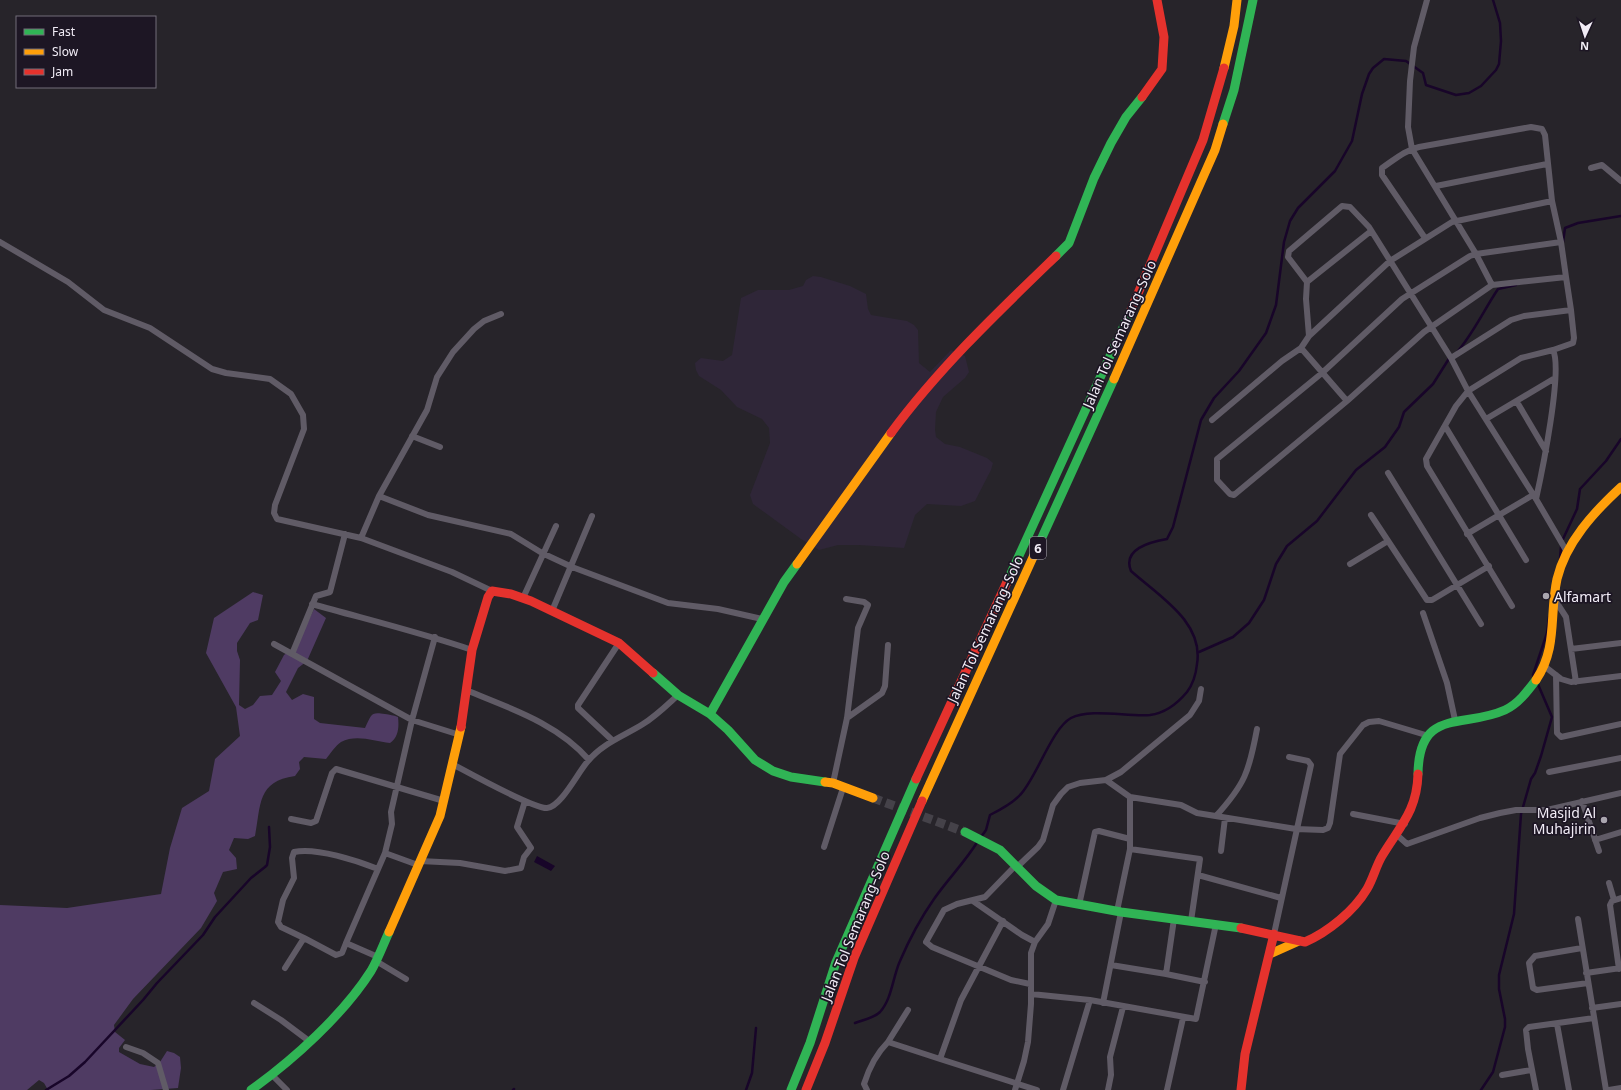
<svg xmlns="http://www.w3.org/2000/svg" width="1621" height="1090" font-family="'Noto Sans',sans-serif">
	<style>
		.built { fill: #2f2638 }
		.green { fill: #4f3b63 }
		.water { fill: #180529 }
		.lines { fill: none; stroke-linecap: round; stroke-linejoin: round }
		.stream { stroke: #180529; stroke-width: 2.5 }
		.secondary-tunnel { stroke: #454249; stroke-width: 9; stroke-dasharray: 9 4.5; stroke-linecap: butt }
		.street { stroke: #605b66; stroke-width: 6 }
		.fast { stroke: #30b455; stroke-width: 9 }
		.slow { stroke: #ff9f0a; stroke-width: 9 }
		.jam { stroke: #e5322d; stroke-width: 9 }
		.poi-dot { fill: #aaa6af; stroke: #1d1624; stroke-width: 1.5 }
		.labels { text-anchor: middle; dominant-baseline: central; stroke-width: 3.5; stroke-linejoin: round; paint-order: stroke }
		.shield { fill: #1d1624; stroke: #b1acb7; stroke-width: 1 }
		.shield-label { font-size: 13px; font-weight: bold; fill: #f1ecf6 }
		.street-label { font-size: 14px; fill: #f1ecf6; stroke: #1d1624 }
		.poi-label { font-size: 14px; fill: #f1ecf6; stroke: #1d1624; text-anchor: start }
	</style>
	<rect width="100%" height="100%" fill="#27242a"/>
	<path class="built" d="M813,276L821,277L850,286L866,294L868,309L871,315L907,321L914,325L918,330L919,363L930,372L951,350L965,356L969,372L965,378L943,397L936,412L935,430L936,437L945,444L960,447L987,458L993,463L991,470L975,501L961,506L927,504L915,515L904,548L859,545H838L819,550L801,539L753,504L750,495L770,443L769,428L762,419L737,407L721,390L699,376L696,370L695,363L701,358L723,361L732,355L741,298L758,290H789L803,286L806,280Z"/>
	<path class="green" d="M253,592L263,595L258,620L250,623L237,643V651L240,660L239,705L245,709L253,705L260,696L272,695L281,681L275,672L284,655L297,645L314,609L326,618L307,661L298,668L286,692L292,700L303,694L314,697V719L320,723L365,728C372,714 370,712 385,714C390,715 393,715 398,717C399,726 399,737 390,743C374,741 356,734 341,742C336,745 330,754 326,759L304,757L299,762L300,769L295,776C257,781 261,805 255,836L248,839L234,838L229,850L236,858L237,869L223,872L214,893L217,901L201,928L133,999L114,1025L115,1032L125,1040L119,1048V1052L140,1064L154,1067L160,1062L167,1051L174,1053L180,1057L181,1068L178,1088L151,1090H48L44,1083L39,1080L27,1090H0V905L67,908L161,894L170,848L182,808L209,791L215,759L240,736L236,707L206,653L214,618Z"/>
	<path class="water" d="M537,856L555,866L551,871L534,862Z"/>
	<g class="lines">
		<path class="stream" d="M1563,242L1565,228L1578,223L1621,216
			M1458,351C1474,332 1484,310 1498,289L1516,285
			M1563,539L1577,509L1580,489L1606,461L1621,439
			M1560,559L1561,547
			M1199,652L1233,637L1249,623L1264,600L1276,564L1287,546L1317,521L1356,470L1385,447L1399,427L1404,412L1433,384L1450,357
			M1534,677L1533,675L1547,633L1549,617
			M981,837L986,830L990,815C1000,810 1012,804 1020,795C1036,779 1052,728 1071,718C1090,708 1128,717 1150,715C1166,713 1177,704 1187,692C1193,684 1196,674 1197,664C1204,622 1159,596 1131,571C1122,549 1150,542 1167,539L1173,527L1201,420L1214,398L1239,371L1266,333L1276,305L1284,242L1290,221L1298,208L1335,171L1352,141L1362,94L1369,74L1373,68L1384,59L1406,61L1423,73L1426,85L1456,95L1469,93L1481,86L1496,70L1499,64L1501,41L1500,23L1493,0
			M855,1023C863,1020 874,1018 880,1012C892,999 893,976 900,961C909,940 920,919 934,899C948,879 965,862 978,841
			M46,1090L69,1076L85,1062L143,1000L157,983L203,935L215,917L251,878L265,867L267,865L270,847L269,827
			M513,1090L514,1089
			M746,1090L752,1073L756,1028
			M1481,1090L1493,1072L1505,1027V1019L1499,989V975L1514,914L1521,814L1531,779L1535,773L1541,756L1552,717L1537,682"/>
		<path class="secondary-tunnel" d="M873,798L965,832"/>
		<path class="street" d="M1591,168L1602,165L1621,181
			M1436,186L1547,164
			M1425,238L1382,175V168C1394,160 1405,150 1419,147L1531,127L1542,129L1545,135L1552,201L1561,242L1476,254L1470,256L1402,299L1322,373L1217,459V480L1230,494L1234,495L1347,401L1424,332L1492,285L1476,254L1412,149L1408,127L1410,81L1414,47L1427,0
			M0,242L68,282L104,310L150,328L212,369L226,373L270,379L291,394L303,415L304,429L275,505L274,513L277,519L361,538L452,572L492,591
			M1307,282L1288,257L1289,251L1342,206L1350,207L1369,227L1451,358L1468,391L1536,499L1567,552
			M1492,285L1566,277L1561,242
			M1309,336L1390,261L1452,222L1552,201
			M1301,348L1309,336L1306,299L1307,282L1371,231
			M1553,350L1573,343L1574,338L1571,310
			M1451,358L1511,320L1524,316L1571,310L1566,277
			M1517,402L1546,451
			M1486,419L1555,378
			M1212,420L1282,361L1301,348L1347,401
			M1445,426L1526,560
			M412,436L440,447
			M1388,473L1481,624
			M379,496L428,515L511,534L542,553L572,567L668,603L718,609L762,619
			M1371,515L1427,600H1432L1489,566
			M1467,534L1533,495
			M361,538L379,496L427,410L437,377L453,352L474,329L484,321L501,314
			M1350,564L1388,541
			M523,598L556,526
			M1555,600L1566,617L1576,682
			M312,604C365,619 419,632 472,650
			M1512,606L1427,466L1426,459L1456,406L1468,391L1521,358L1553,350C1563,370 1542,472 1536,499
			M552,611L592,516
			M1423,613L1447,683L1455,720
			M274,644L412,720L460,735
			M1571,649L1621,643
			M292,654L316,596L330,592L345,534
			M1544,666L1561,679L1571,682L1621,676
			M1556,675L1557,733L1561,737L1621,724
			M466,690C509,708 557,723 589,760
			M847,718L882,693L885,686L888,645
			M612,740L578,708V705L619,643
			M454,765C469,773 534,809 547,808C561,807 578,772 588,761C603,743 624,736 643,724C656,716 667,705 678,695
			M1549,772L1621,758
			M1106,780L1130,797
			M833,783L847,718L858,628L868,605L864,602L846,599
			M1582,801L1599,851
			M1353,814L1405,824
			M1216,816C1245,784 1249,772 1257,729
			M291,819L311,823L316,821L332,773L336,769L444,801
			M1397,835L1407,844L1480,818L1500,813L1516,810H1547L1621,793
			M1595,840L1621,832
			M824,847L843,788
			M1130,849L1200,859L1191,921
			M1221,851L1225,818
			M385,853L418,865
			M420,861L460,863L505,871L521,868L524,857L531,848L517,827L525,801
			M1016,865L985,897L957,904L944,910L926,942L932,947L1011,980L1030,984
			M1017,867L1038,847L1043,840L1053,805L1061,794L1068,787L1080,783L1106,780L1121,772L1190,715L1199,701L1201,689
			M1198,875L1281,898
			M1609,883L1614,900
			M973,901L1022,935L1035,942
			M1079,905L1095,832L1099,831L1130,839
			M1117,911L1130,849V797L1181,805L1197,813L1296,829L1323,830L1328,828L1330,823L1340,754L1363,725L1369,722L1379,721L1429,736
			M1174,919L1166,974L1205,982
			M1578,919L1606,1090
			M1003,921L961,1000L940,1059L1037,1090
			M1274,934L1311,765L1308,761L1289,757
			M304,938L281,927L278,922L283,900L294,878L292,858L294,852C316,847 358,861 378,869
			M346,943L385,853L392,824L391,812L412,720L435,637
			M1582,948L1535,956L1529,963L1533,988L1537,990L1588,983
			M376,961L406,979
			M1111,965L1166,974
			M285,968L304,938L336,955L342,953L346,943L378,957
			M1619,969L1610,905L1612,901L1621,898
			M1586,973L1621,968
			M1031,994L1090,1000L1196,1019L1216,924
			M254,1003L281,1020L309,1041
			M1103,1003L1121,912
			M1592,1008L1621,1004
			M1557,1024L1569,1090
			M888,1042L908,1010
			M126,1047L143,1053L158,1063L166,1090
			M272,1075L287,1090
			M1502,1075L1531,1070
			M867,1090L864,1084C869,1068 876,1054 888,1042L940,1059
			M1015,1090L1024,1061L1028,1042L1031,1004V953L1035,942L1048,924L1056,900
			M1063,1090L1090,1000
			M1108,1090L1111,1075L1110,1057L1123,1007
			M1167,1090L1183,1018
			M1536,1090L1528,1049L1526,1030L1529,1027L1594,1018
			M1609,1090L1621,1088"/>
		<path class="fast" d="M1223,124L1234,90L1253,0
			M1056,256L1069,243L1094,178L1111,143L1126,117L1142,97
			M1039,544L1114,379
			M1007,582L1131,310
			M653,673L678,695L710,714L728,730L755,760L773,771L791,777L825,782
			M710,714L784,582L797,564
			M1418,774C1419,707 1463,729 1505,710C1518,704 1527,692 1536,680
			M965,832L1000,850L1036,886L1056,900L1121,912L1241,928
			M251,1090C293,1060 343,1015 371,971C378,959 383,945 389,932
			M791,1090L810,1043L836,962L916,779"/>
		<path class="slow" d="M1224,68L1234,26L1237,0
			M1114,379L1215,150L1223,124
			M797,564L891,433
			M1536,680C1558,647 1549,616 1557,579C1566,542 1594,512 1621,487
			M825,782L833,783L873,798
			M922,801L1039,544
			M389,932L440,816L461,727
			M1270,954L1299,941"/>
		<path class="jam" d="M1142,97L1162,69L1164,37L1157,0
			M1131,310L1203,140L1224,68
			M891,433C939,368 998,312 1056,256
			M461,727L472,650L488,597L492,591L511,594L531,601L619,643L653,673
			M916,779L1007,582
			M1241,928L1305,942C1328,932 1354,911 1367,889C1373,879 1376,866 1382,856C1400,826 1417,811 1418,774
			M806,1090L825,1043L854,958L922,801
			M1241,1090L1245,1054L1274,934"/>
	</g>
	<g class="poi-dot">
		<circle cx="1546" cy="596" r="4"/>
		<circle cx="1604" cy="820" r="4"/>
	</g>
	<g class="labels">
		<rect class="shield" x="1030" y="537" width="16" height="22" rx="3"/>
		<g class="shield-label">
			<text x="1038" y="548">6</text>
		</g>
		<g class="street-label">
			<text transform="translate(1119 334) rotate(-66)">Jalan Tol Semarang–Solo</text>
			<text transform="translate(985 629) rotate(-65)">Jalan Tol Semarang–Solo</text>
			<text transform="translate(855 926) rotate(-68)">Jalan Tol Semarang–Solo</text>
		</g>
		<g class="poi-label">
			<text x="1554" y="596">Alfamart</text>
			<text x="1596" y="812" text-anchor="end">Masjid Al<tspan x="1596" dy="16">Muhajirin</tspan></text>
		</g>
	</g>
	<rect x="16" y="16" width="140" height="72" fill="#1d1624" stroke="#726c78"/>
	<rect x="24" y="29" width="20" height="6" fill="#30b455" stroke="#726c78"/>
	<text x="52" y="36" font-size="12" fill="#f1ecf6">Fast</text>
	<rect x="24" y="49" width="20" height="6" fill="#ff9f0a" stroke="#726c78"/>
	<text x="52" y="56" font-size="12" fill="#f1ecf6">Slow</text>
	<rect x="24" y="69" width="20" height="6" fill="#e5322d" stroke="#726c78"/>
	<text x="52" y="76" font-size="12" fill="#f1ecf6">Jam</text>
	<g transform="translate(1585 36) rotate(183)" stroke="#1d1624" stroke-width="3" paint-order="stroke">
	<path d="M0-3L7 15L0 10L-7 15Z" fill="#f1ecf6"/>
	<text y="-6" font-size="11" font-weight="bold" text-anchor="middle" fill="#f1ecf6">N</text>
	</g>
</svg>
